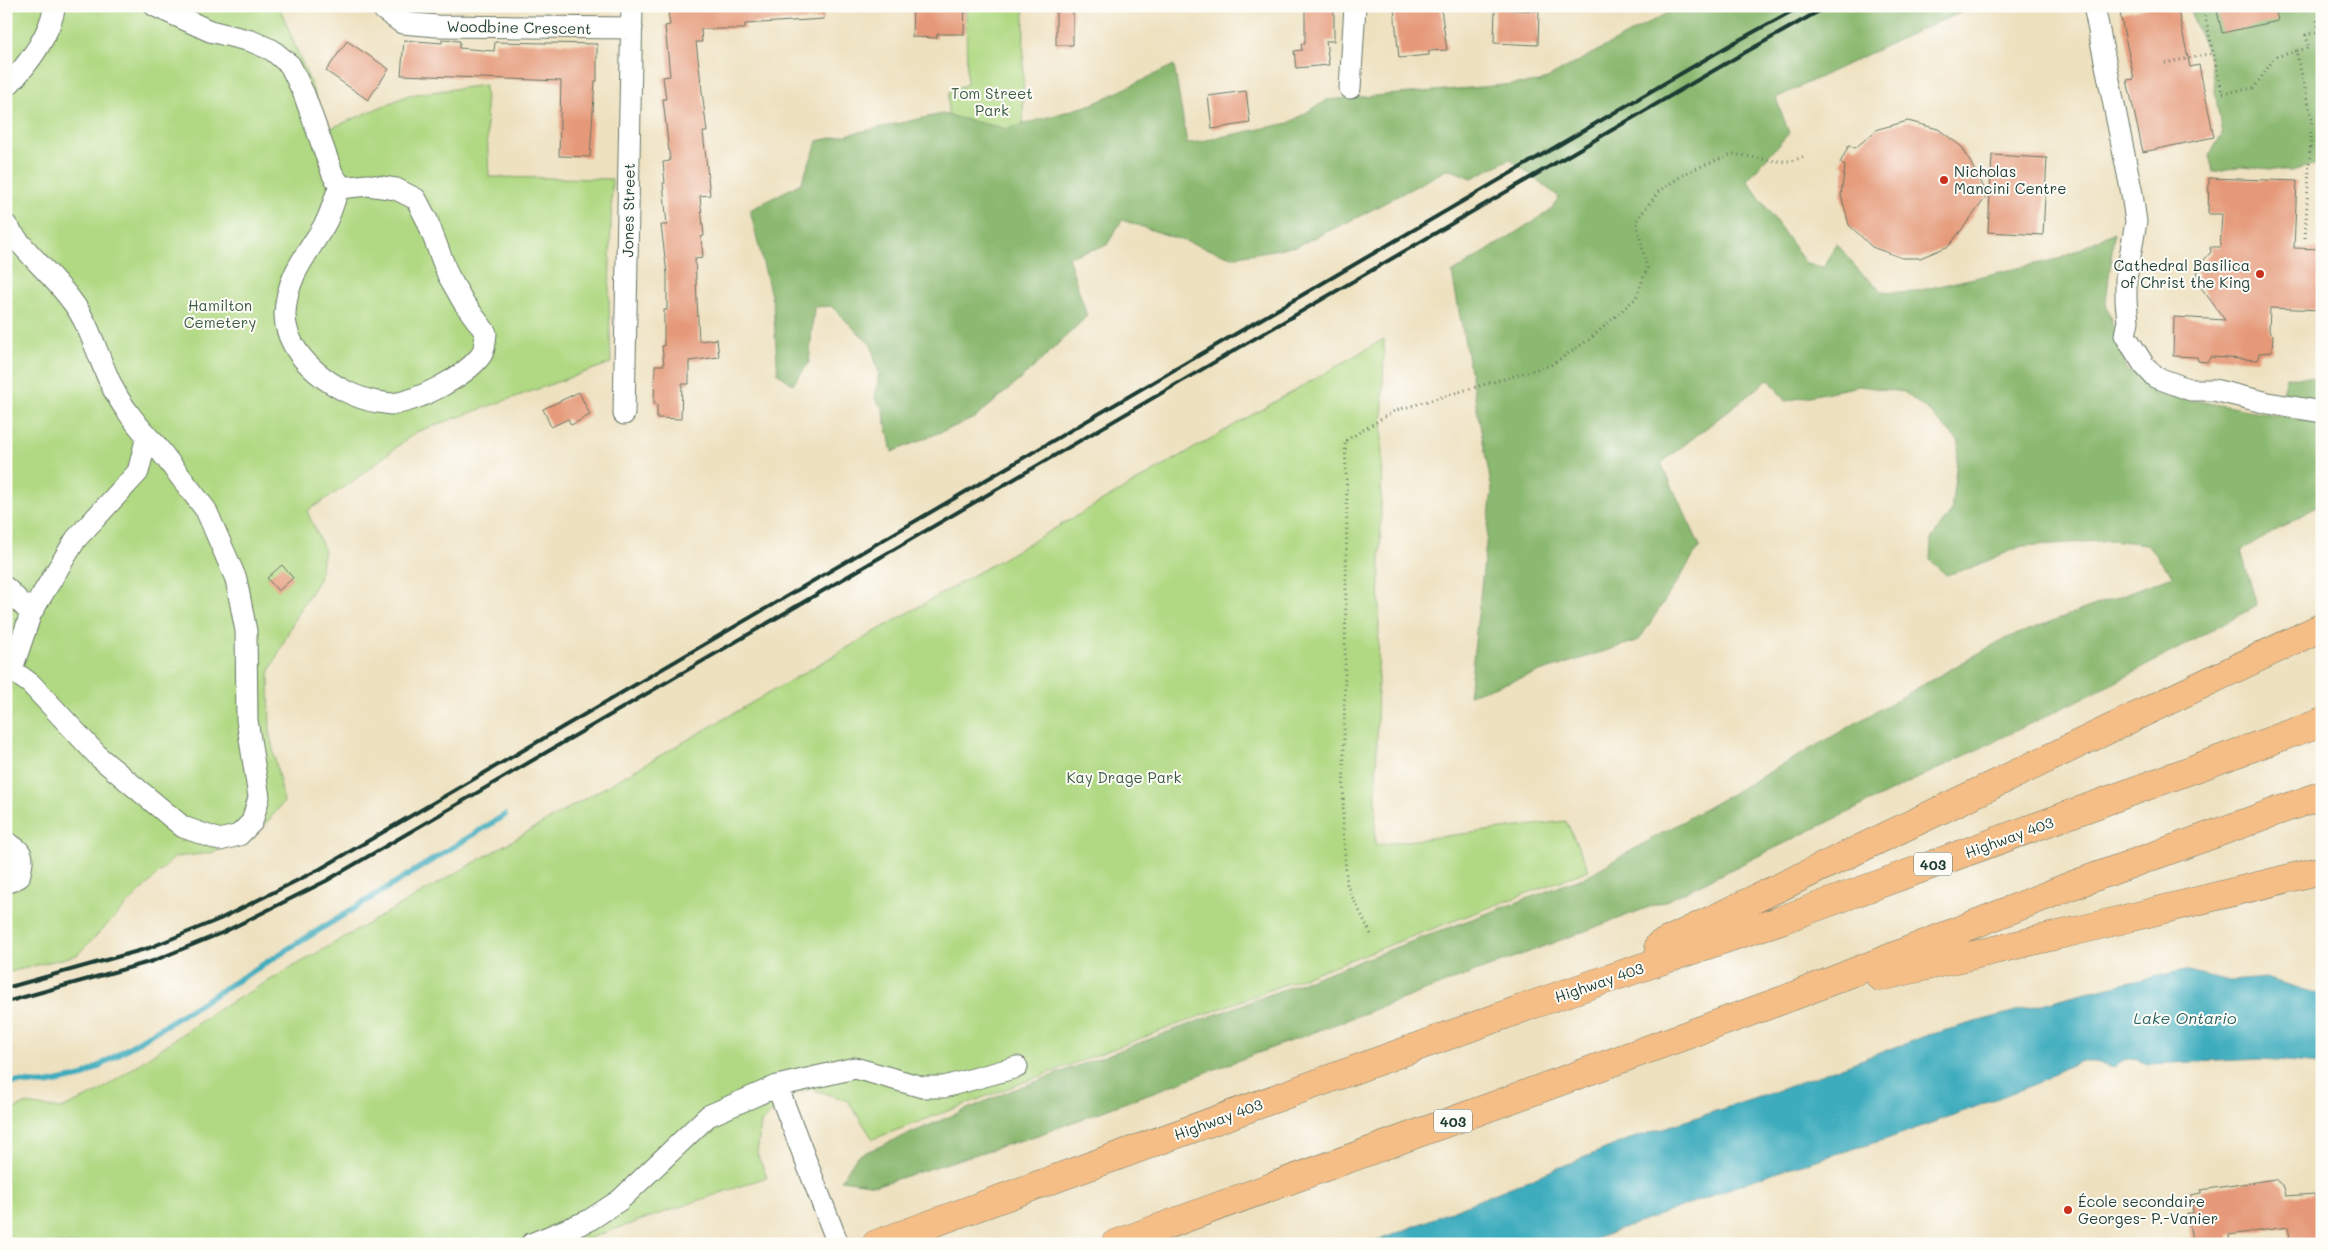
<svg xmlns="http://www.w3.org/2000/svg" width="2328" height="1250" font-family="Mali,sans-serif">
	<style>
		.green { fill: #b1d983; stroke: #688b5c }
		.forest { fill: #8cb971; stroke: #567b52 }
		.water { fill: #3eacbd; stroke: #2e7478 }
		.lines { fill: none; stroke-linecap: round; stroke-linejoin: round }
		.stream { stroke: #3eacbd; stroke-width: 6 }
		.building { fill: #e59978 }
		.minor-casing { stroke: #677665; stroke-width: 23 }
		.highway-casing { stroke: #677665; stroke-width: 29 }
		.path { stroke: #677665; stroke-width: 3; stroke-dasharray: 1 4; stroke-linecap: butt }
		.minor { stroke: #fff; stroke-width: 21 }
		.highway { stroke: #f6be87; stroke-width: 28 }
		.rail { stroke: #1f3d34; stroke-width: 4 }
		.poi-dot { fill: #c8321e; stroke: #fdfcf7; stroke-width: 2 }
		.labels { text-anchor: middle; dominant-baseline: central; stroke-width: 4; stroke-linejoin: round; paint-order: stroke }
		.shield { fill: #fdfcf7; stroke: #62766e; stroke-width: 1 }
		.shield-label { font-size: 14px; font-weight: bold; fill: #1f3d34 }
		.street-label { font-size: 15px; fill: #1f3d34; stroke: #fdfcf7 }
		.park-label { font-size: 15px; fill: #3c5c44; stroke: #fdfcf7 }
		.poi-label { font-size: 15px; fill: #1f3d34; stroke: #fdfcf7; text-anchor: start }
		.water-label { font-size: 16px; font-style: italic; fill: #2a6464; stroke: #fdfcf7 }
	</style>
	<rect width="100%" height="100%" fill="#fdfcf7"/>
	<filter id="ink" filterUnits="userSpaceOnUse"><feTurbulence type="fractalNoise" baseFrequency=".02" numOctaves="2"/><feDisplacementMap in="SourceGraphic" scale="10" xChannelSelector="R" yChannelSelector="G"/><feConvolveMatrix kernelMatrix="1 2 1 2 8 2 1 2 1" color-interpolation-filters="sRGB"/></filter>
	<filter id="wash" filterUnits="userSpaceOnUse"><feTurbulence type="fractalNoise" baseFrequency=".0096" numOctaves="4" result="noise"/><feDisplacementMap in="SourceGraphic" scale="20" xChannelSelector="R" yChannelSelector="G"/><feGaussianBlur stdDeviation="1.12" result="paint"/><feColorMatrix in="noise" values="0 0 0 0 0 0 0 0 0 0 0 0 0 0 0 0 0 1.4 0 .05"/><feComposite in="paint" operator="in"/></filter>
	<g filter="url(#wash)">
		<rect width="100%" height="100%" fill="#eee1c0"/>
		<path class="green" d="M6,6H279L329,129L409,95L485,85L489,177L612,179L609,300L611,363L416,432L349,484L307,511L324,549L319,579L295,618L269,673L270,735L284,802L267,822L246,840L211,853L175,857L77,955L6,973Z
			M966,6H1024L1023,136L947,127L949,92L967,84Z
			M1384,339L1375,845L1566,821L1589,870L873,1139L848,1101L812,1089L792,1093L761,1123L757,1154L767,1177L572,1244H6V1113L25,1104L61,1109L97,1093L211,1014Z"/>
		<path class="forest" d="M1680,6H1977L1919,30L1776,98L1789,133L1747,180L1806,264L1824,267L1837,244L1859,271L1882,291L1908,293L2062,258L2114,232L2106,303L2126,370L2180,398L2322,423V508L2318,506L2241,551L2257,606L2116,682L1668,900L1041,1134L877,1185L841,1180L857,1156L1005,1093L1585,877L2002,640L2173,576L2146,544L2112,540L2022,546L1973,567L1946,575L1930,560L1931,539L1951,512L1959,442L1932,414L1904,392L1859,386L1785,401L1769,379L1661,463L1700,546L1639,640L1469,695L1492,490L1452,273L1551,210L1559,197L1510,159L1472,178L1448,169L1362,215L1297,246L1232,257L1122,220L1107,245L1068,257L1087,316L1031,370L975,418L892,452L883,409L875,399L879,373L871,345L831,306L814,307L809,363L793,384L778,374L773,304L750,210L801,183L818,141L942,114L1007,129L1093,104L1174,65L1187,144L1289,123L1327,100L1540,82Z
			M2188,6H2322V163L2290,171L2242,166L2213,172L2209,155L2222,135L2210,59Z
			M2286,377L2322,378V406L2281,397Z"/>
		<path class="water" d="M2185,970L2229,981L2265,978L2322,995V1064L2264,1059L2148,1064C2132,1058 2127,1056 2114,1067L2095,1062H2079L2061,1069L2045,1080L1970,1109L1887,1139L1772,1173L1582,1244H1370L1627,1140L1774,1092L1928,1035L2082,993Z"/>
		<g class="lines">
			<path class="stream" d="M6,1087L15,1082L46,1084L83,1076L505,815"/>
		</g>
		<g id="blocks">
			<path class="building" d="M667,6H823L824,19L745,24V29H701L702,42H696L707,132H703L710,195L700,196L704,236L701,237L703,258L695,259L699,341L717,339L719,357L689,361V384H682L681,419L657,418V404H654L655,365H664L662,346H664V310H667V274L661,225H667L663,183H665L663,162L670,161L663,99H666L663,77L670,76L665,26L670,25Z
				M913,6H965L964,34H937V38L912,37Z
				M1305,6H1334V41H1326L1329,65L1296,68L1294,51L1302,50L1301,44H1305Z
				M1415,6H1432L1433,10L1441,9L1447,50L1429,51V55L1399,58L1394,9Z
				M2154,6H2177L2190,67L2199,65L2214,137L2143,152L2127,80L2134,79L2120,13Z
				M2216,6H2275L2278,21L2222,33Z
				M1056,7L1073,8V45H1056Z
				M1495,9L1539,11L1538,45L1494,43Z
				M404,40L442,43V40L460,41L459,48L494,51L495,42L597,44V81H595L590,157L559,156L561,81L401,75Z
				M347,41L389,69L368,100L326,71Z
				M1246,91L1250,123L1212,129L1208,96Z
				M1908,121L1938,129L1962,147L1988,195L1949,246L1920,258H1902L1872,247L1849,225L1841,195L1845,166L1840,163L1849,145L1855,148L1878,129Z
				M1992,155L2047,158L2043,235L1988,232Z
				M2209,178L2297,181L2294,248L2322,249V310L2270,308L2269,331L2273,335L2272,352L2259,353L2258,360L2211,357L2207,362L2198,361L2197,357L2173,356L2174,317L2225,320L2197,282L2198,267L2211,252L2210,247H2220L2222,214H2208Z
				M579,392L590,415L571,425L568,419L551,427L543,409Z
				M282,565L293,578L278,591L267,578Z
				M2275,1179L2284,1187L2286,1196L2314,1194L2322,1219V1244H2291L2288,1227L2229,1235L2230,1244H2193L2187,1213H2193L2191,1195L2201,1193V1190Z"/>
		</g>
	</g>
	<g filter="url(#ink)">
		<use href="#blocks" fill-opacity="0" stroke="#677665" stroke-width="1"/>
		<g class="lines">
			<defs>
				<path id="minor" d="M155,6L210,31L251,41L272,50L290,65L304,94L333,175L341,186
					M383,6L384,10L402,23L437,26L632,28
					M2094,6L2132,194L2136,222L2126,279V301L2128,321L2125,335L2144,365L2155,377L2191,390H2214L2268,403L2322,412
					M6,87C28,65 49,36 55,6
					M1350,88L1355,6
					M368,185L396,189L416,199L427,220L448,275L464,303L486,333C485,341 485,352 479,358C462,378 418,401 392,404C387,404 382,402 377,402C338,395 284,358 285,313C287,275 307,255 325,224C331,213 334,200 339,188Z
					M6,225C25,253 51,273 71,300C90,324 97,355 110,382C117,400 141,431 155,444L206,510L236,579L246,631L247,720L259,797L252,822L239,835L220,840L183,827L100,758L31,684L6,666
					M624,414L632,6
					M6,588L31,613
					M12,669L31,613L76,539L138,472L147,436
					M6,842C25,853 24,856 19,877L6,883
					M777,1086L838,1244
					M531,1244L588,1221L620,1200L708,1116L777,1086L855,1068L922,1087H944L1017,1067"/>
				<path id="highway" d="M1659,945L2322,627
					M1880,977L2084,929L2322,870
					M876,1244L1543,1001L1781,920L2322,722
					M1115,1244L1791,997L2073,885L2322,795"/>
			</defs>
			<use href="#minor" class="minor-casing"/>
			<use href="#highway" class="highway-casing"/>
			<path class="path" d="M2203,6L2222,93L2254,88L2275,57L2296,51
				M2165,63L2213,53
				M2305,238L2312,118L2296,51L2309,48L2306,35L2319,32L2317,20L2322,19
				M1371,934L1347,886L1343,828L1347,502L1345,441L1394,411L1551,365L1590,339L1636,298L1647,268L1636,221L1659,191L1689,171L1733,154L1775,161H1792L1803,157"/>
			<use href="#minor" class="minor"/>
			<use href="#highway" class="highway"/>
			<path class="rail" d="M6,988L149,948L220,919L320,869L1730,45L1801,6
				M6,1002L153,961L224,932L326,881L1737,57L1828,6"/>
		</g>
	</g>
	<g class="poi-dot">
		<circle cx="1944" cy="180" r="5"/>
		<circle cx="2260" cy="274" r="5"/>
		<circle cx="2068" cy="1210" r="5"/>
	</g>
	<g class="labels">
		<g class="shield">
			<rect x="1914" y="852.5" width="38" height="23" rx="4"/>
			<rect x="1434" y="1109.5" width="38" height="23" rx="4"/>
		</g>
		<g class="shield-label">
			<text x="1933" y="864">403</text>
			<text x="1453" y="1121">403</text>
		</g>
		<g class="street-label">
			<text transform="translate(519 27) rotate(1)">Woodbine Crescent</text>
			<text transform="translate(628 210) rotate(-89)">Jones Street</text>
			<text transform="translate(2009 837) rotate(-20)">Highway 403</text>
			<text transform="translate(1599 982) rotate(-19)">Highway 403</text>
			<text transform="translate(1218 1119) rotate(-20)">Highway 403</text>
		</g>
		<g class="park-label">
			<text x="992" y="93">Tom Street<tspan x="992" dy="17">Park</tspan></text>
			<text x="220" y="305">Hamilton<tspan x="220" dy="17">Cemetery</tspan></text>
			<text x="1124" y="777">Kay Drage Park</text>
		</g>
		<g class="poi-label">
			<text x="1954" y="171">Nicholas<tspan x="1954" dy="17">Mancini Centre</tspan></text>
			<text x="2250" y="265" text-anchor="end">Cathedral Basilica<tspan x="2250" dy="17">of Christ the King</tspan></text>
			<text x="2078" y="1201">École secondaire<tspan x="2078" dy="17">Georges- P.-Vanier</tspan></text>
		</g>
		<g class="water-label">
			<text x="2185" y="1017">Lake Ontario</text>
		</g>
	</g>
	<rect width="2328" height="1250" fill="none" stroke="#fdfcf7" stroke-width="25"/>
</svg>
